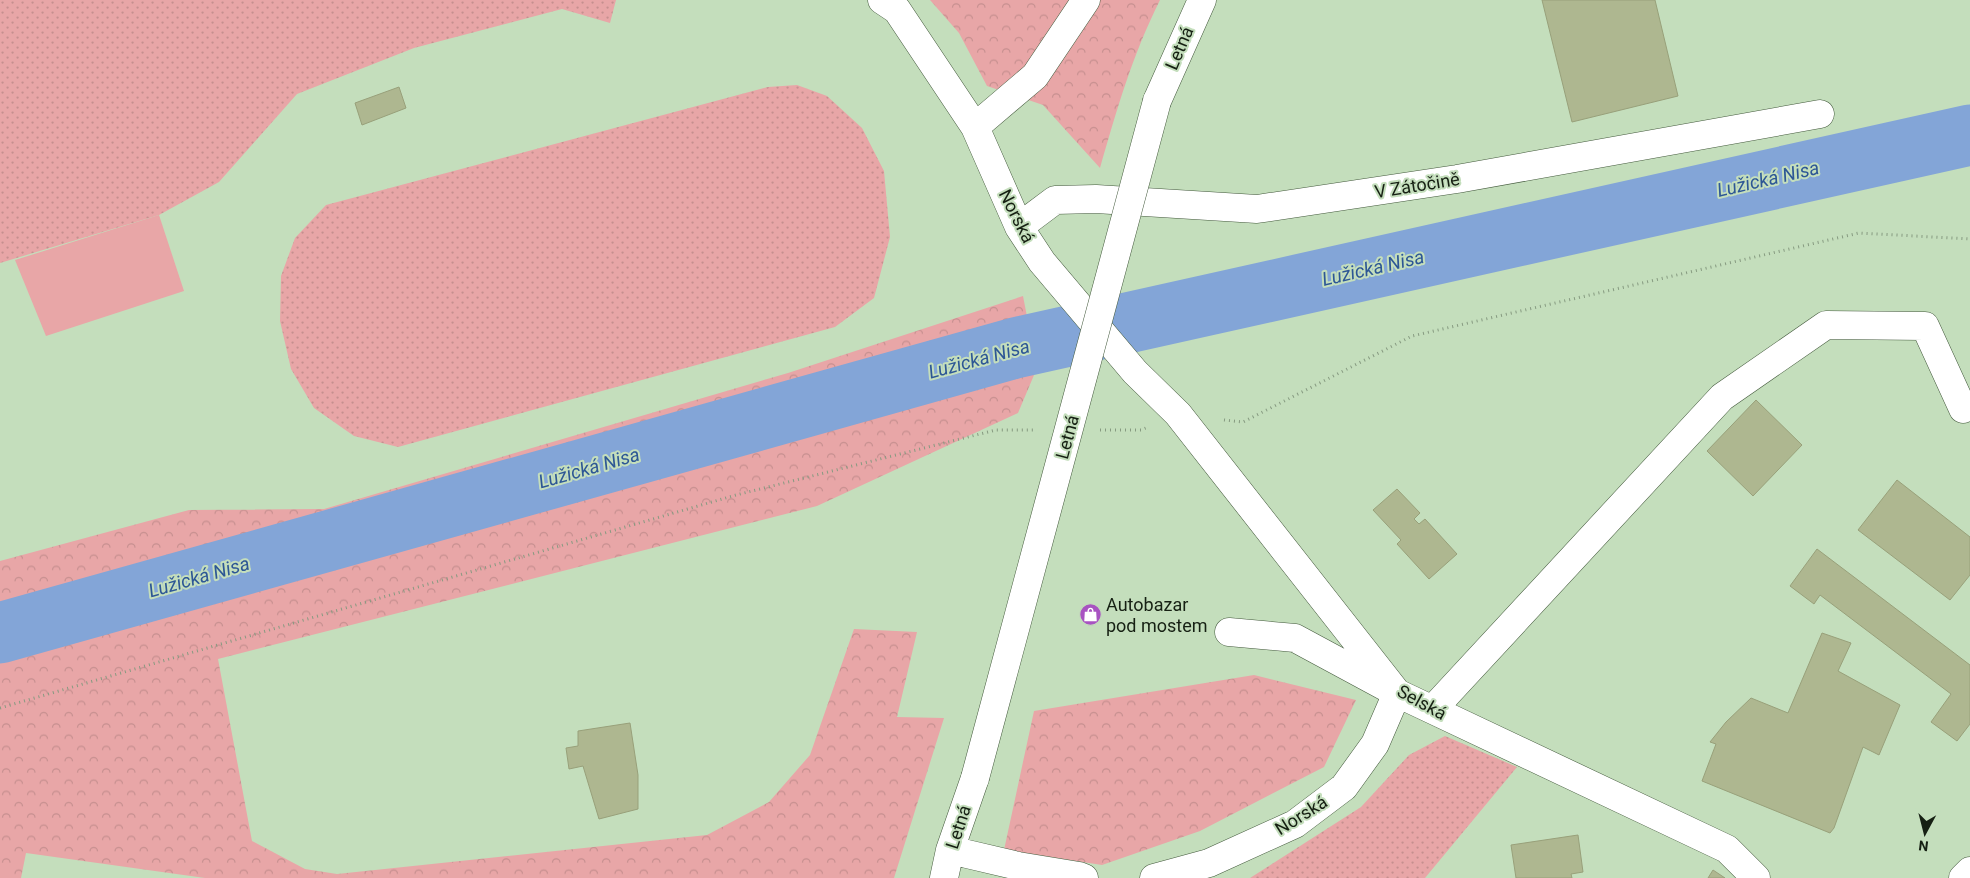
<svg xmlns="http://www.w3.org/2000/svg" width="1970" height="878" font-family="Roboto,sans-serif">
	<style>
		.grass { fill: url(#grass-dots) }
		.forest { fill: url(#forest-crowns) }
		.pitch { fill: #e8a6a7 }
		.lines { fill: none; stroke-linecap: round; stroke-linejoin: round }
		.river { stroke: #83a5d7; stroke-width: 61 }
		.building { fill: #aeb790; stroke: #98a07a }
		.minor-casing { stroke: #43593c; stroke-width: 29 }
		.path { stroke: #869a80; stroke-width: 3; stroke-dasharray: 1 4; stroke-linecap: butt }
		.minor { stroke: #fff; stroke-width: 28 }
		.minor-bridge-casing { stroke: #43593c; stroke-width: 29; stroke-linecap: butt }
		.minor-bridge { stroke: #fff; stroke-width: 28 }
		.labels { text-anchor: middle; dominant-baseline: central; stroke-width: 4; stroke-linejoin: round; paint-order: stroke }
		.street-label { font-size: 18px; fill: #162013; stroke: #c4debc }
		.poi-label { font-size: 18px; fill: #162013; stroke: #c4debc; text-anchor: start }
		.water-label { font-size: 19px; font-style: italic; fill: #2d5795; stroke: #c4debc }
	</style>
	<defs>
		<pattern id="grass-dots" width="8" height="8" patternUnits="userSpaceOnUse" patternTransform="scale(1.25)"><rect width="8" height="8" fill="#e8a6a7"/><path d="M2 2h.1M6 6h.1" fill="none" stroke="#c68f8f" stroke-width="1.8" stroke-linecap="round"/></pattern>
		<pattern id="forest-crowns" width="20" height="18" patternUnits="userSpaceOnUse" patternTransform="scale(1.25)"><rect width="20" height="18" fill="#e8a6a7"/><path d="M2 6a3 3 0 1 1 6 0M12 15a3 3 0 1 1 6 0" fill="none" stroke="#c68f8f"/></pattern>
	</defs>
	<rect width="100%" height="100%" fill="#c4debc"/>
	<path class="grass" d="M0,0H616L610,23L562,9L414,48L297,94L219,182L159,215L0,263Z
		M797,85L827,96L862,128L884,171L890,237L874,298L835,327L398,447L354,436L314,408L291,369L280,321L281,276L295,238L326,205L768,87Z
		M1445,736L1517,767L1425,878H1250L1361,807L1409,755Z"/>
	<path class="forest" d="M930,0H1160C1132,56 1117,109 1100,168L1043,105L987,86L959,33Z
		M1023,296L1037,368L1018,413L817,506L218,659L252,841L305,869L337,874L707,835L769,802L810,755L854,629L917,632L897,717L944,718L894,878H205L26,853L21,878H0V561L189,510L324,509L788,373Z
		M1254,675L1356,700L1324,767L1200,831L1102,865L1004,850L1034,711Z"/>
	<path class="pitch" d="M159,215L184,291L46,336L15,260Z"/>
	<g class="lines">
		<path class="river" d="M0,633L1015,348L1970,135"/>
	</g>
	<path class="building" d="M1542,0H1655L1678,96L1572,122Z
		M399,87L406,108L362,125L355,103Z
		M1756,400L1802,445L1753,496L1707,451Z
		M1897,480L1970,537V575L1950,600L1858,530Z
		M1397,489L1420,513L1414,519L1419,524L1425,519L1457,554L1429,579L1397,544L1401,540L1373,510Z
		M1817,549L1970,665V724L1957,741L1931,722L1951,694L1820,595L1814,604L1790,586Z
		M1822,633L1851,643L1838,671L1900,705L1879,755L1863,747L1834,828L1830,833L1702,781L1716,744L1710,742L1726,722L1751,698L1788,713Z
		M630,723L638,775V809L599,819L583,766L569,769L566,748L578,746V731Z
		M1578,835L1583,872L1571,874L1572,878H1516L1511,845Z
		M1713,870L1725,878H1708Z"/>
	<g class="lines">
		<defs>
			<path id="minor" d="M882,0L897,10L975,127L1019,227L1042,262L1135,372L1178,414L1397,693L1727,849L1756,878
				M1157,101L1202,0
				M975,127L1035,76L1086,0
				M1019,227L1055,200L1096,199L1257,209L1457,179L1820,114
				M1433,709L1722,397L1826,325L1925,326L1963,409
				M950,850L1018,866L1079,876L1084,878
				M944,878L950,850L975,778
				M1154,878L1209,863L1295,824L1344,787L1375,744L1397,693L1295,638L1229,632
				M1963,878L1970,871"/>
		</defs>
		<use href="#minor" class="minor-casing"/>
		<path class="path" d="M1224,420L1243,422L1412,336L1859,233L1970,239
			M1100,430H1141L1148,427
			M0,708L736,495L996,430H1036"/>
		<use href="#minor" class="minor"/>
		<defs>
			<path id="minor-bridge" d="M975,778L1157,101"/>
		</defs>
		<use href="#minor-bridge" class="minor-bridge-casing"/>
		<use href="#minor-bridge" class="minor-bridge"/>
	</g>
	<defs>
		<symbol id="shop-disc" viewBox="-11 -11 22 22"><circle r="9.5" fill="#a853c1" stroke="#c4debc"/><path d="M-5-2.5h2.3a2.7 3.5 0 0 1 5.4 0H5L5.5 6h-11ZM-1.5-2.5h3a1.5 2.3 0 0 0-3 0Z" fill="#fff"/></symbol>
	</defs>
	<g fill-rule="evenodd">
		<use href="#shop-disc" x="1078" y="602" width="25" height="25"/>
	</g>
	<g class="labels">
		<g class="street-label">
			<text transform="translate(1179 48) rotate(-67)">Letná</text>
			<text transform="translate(1417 185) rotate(-9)">V Zátočině</text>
			<text transform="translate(1017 216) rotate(63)">Norská</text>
			<text transform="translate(1067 437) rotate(-75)">Letná</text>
			<text transform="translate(1422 702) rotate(29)">Selská</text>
			<text transform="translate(1301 815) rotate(-32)">Norská</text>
			<text transform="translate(958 827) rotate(-72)">Letná</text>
		</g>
		<g class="poi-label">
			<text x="1106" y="604">Autobazar<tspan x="1106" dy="21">pod mostem</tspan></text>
		</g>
		<g class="water-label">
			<text transform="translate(1768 179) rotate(-13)">Lužická Nisa</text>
			<text transform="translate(1373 268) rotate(-13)">Lužická Nisa</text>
			<text transform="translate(979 359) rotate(-15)">Lužická Nisa</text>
			<text transform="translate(589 468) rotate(-16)">Lužická Nisa</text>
			<text transform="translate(199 577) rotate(-16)">Lužická Nisa</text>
		</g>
	</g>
	<g transform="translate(1925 833) rotate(187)" stroke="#c4debc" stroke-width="4" paint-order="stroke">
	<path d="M0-4L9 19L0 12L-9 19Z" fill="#162013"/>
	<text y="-8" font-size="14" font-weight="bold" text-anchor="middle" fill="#162013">N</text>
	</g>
</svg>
